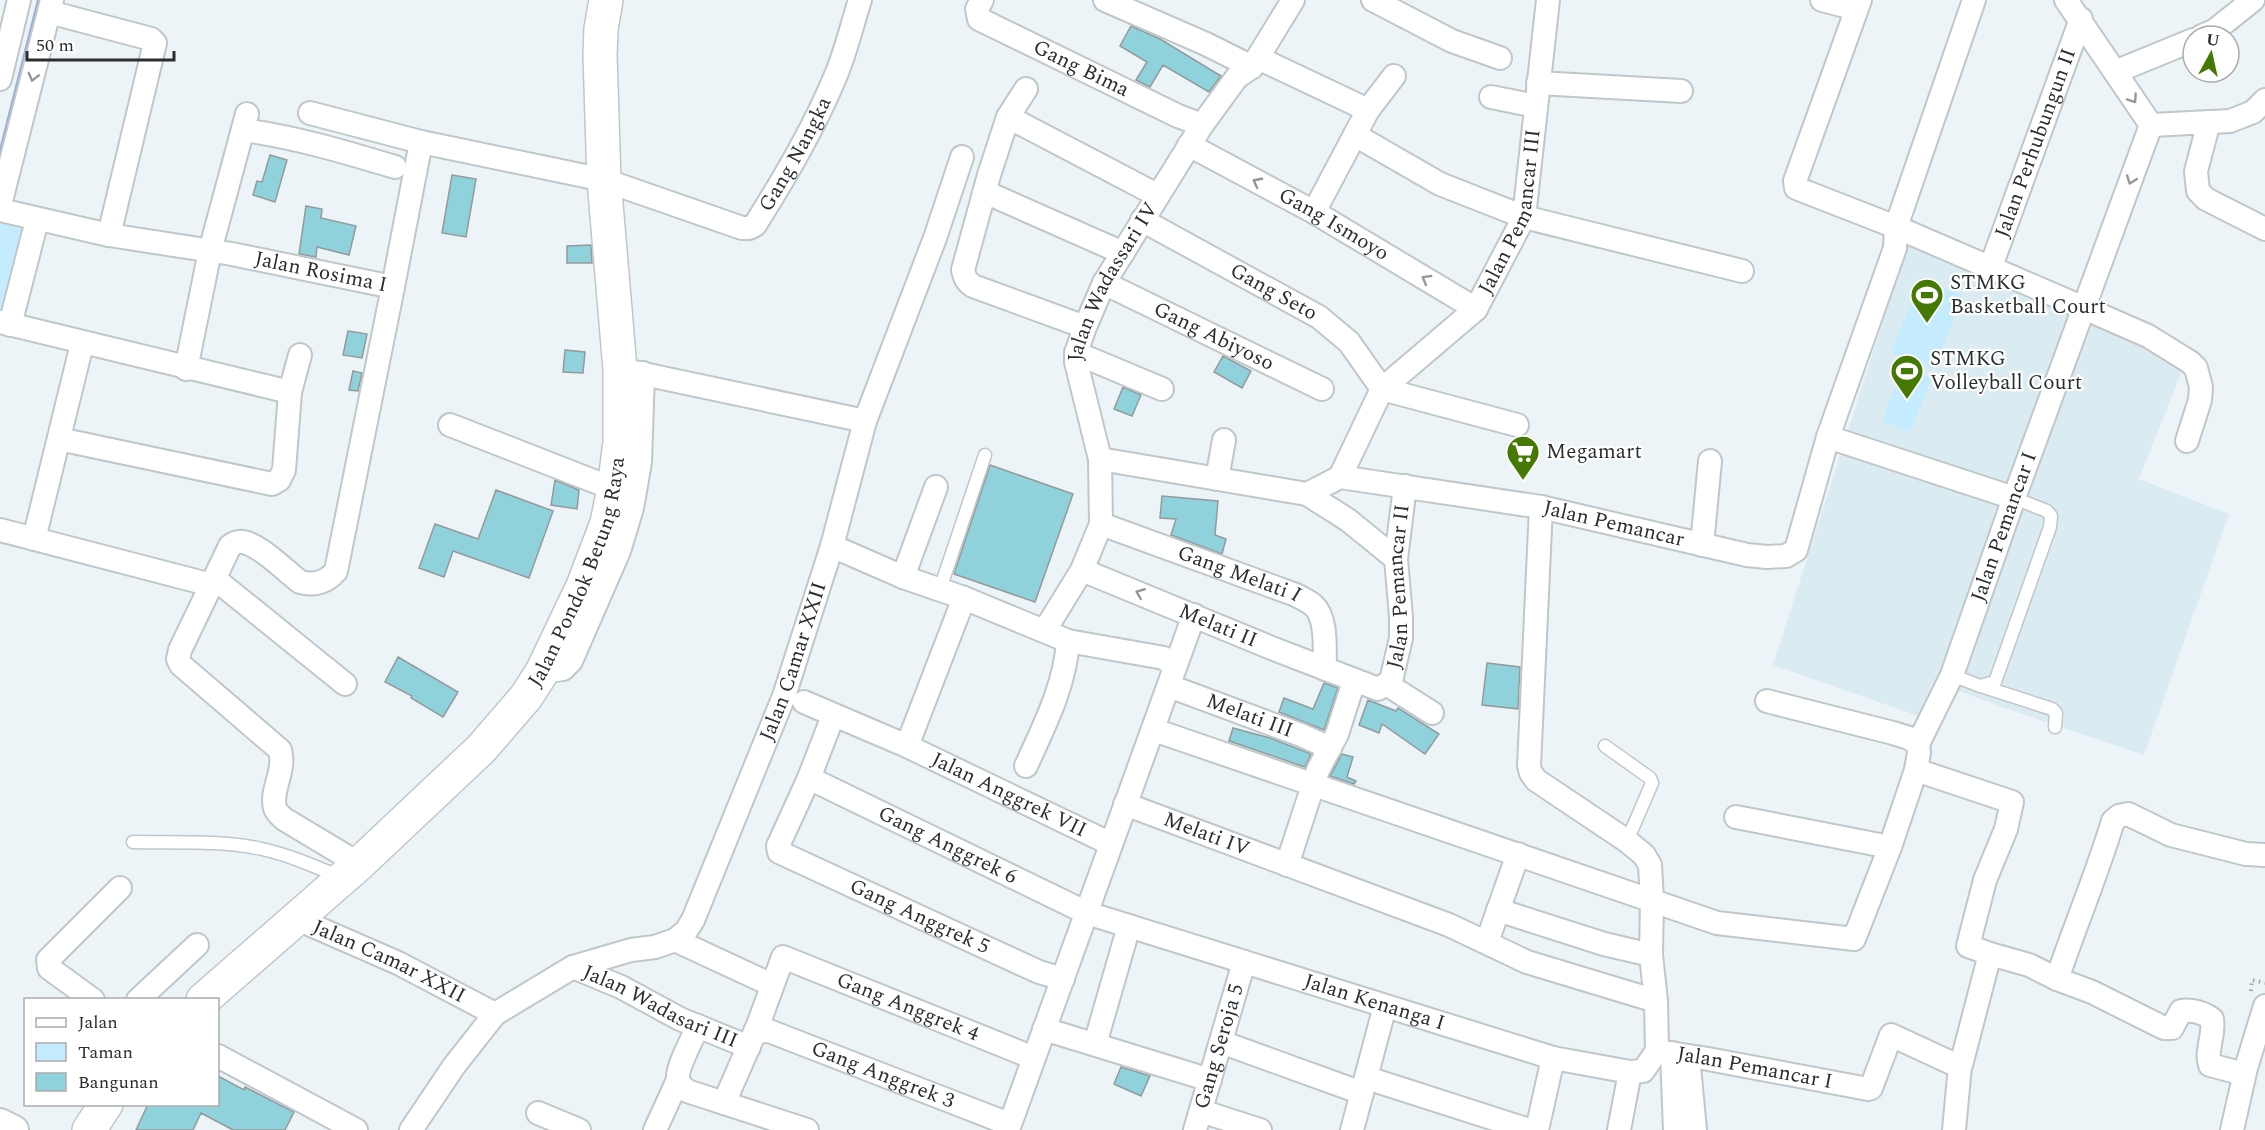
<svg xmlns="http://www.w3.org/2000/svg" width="2265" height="1130" font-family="Spectral,serif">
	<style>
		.built { fill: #dbebf2 }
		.green { fill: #c5ecfe }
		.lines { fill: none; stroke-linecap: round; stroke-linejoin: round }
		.stream { stroke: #98aeda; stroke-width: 6 }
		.building { fill: #8fd2dc; stroke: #929a9c; stroke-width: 1.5 }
		.service-casing { stroke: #c0c7ca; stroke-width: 15 }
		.minor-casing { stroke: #c0c7ca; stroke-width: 26 }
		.tertiary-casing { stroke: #c0c7ca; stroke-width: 32 }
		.secondary-casing { stroke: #c0c7ca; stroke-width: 36 }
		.path { stroke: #9ea4a7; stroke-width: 4; stroke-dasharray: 1.5 4.5; stroke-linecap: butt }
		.service { stroke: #fff; stroke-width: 12 }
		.minor { stroke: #fff; stroke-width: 22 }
		.tertiary { stroke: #fff; stroke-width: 28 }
		.secondary { stroke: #fff; stroke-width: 33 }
		.oneway { stroke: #959697 }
		.labels { text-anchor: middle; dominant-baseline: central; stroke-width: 4.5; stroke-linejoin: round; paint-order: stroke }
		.street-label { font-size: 21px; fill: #2b2e2f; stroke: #fff }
		.poi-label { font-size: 21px; fill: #2b2e2f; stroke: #fff; text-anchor: start }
	</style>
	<rect width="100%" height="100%" fill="#edf4f8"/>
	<path class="built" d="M1907,246L2188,356L2139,479L2229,514L2144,755L2001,707L1933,681L1921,717L1773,665Z"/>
	<path class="green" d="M0,209L35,218L0,324Z
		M1921,278L1963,295L1934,369L1891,353Z
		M1903,367L1932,378L1910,432L1882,421Z"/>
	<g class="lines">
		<path class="stream" d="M0,158L40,0"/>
	</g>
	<path class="building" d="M1131,26L1160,39L1221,76L1209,92L1163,65L1150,87L1136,80L1147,62L1120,46Z
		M270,155L287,160L275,202L253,195L257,181L262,182Z
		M452,175L476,179L466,237L442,233Z
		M306,206L322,209L321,218L356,226L349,255L317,247L316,257L299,254Z
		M591,245L592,263H567V246Z
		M348,331L367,334L362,358L343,355Z
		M565,350L585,352L583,373L563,372Z
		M1223,356L1251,371L1242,388L1214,372Z
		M353,371L362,373L358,391L349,390Z
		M1123,387L1141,395L1132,416L1114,409Z
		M990,465L1073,494L1035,602L954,574Z
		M555,480L579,490L577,509L551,505Z
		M496,490L553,511L529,578L453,551L444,577L419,568L435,524L478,539Z
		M1162,496L1218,501L1215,535L1226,539L1222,554L1171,535L1176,519L1160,518Z
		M398,657L458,692L443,717L411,698L412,696L385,682Z
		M1487,663L1520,667L1518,709L1482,705Z
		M1324,683L1338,688L1324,730L1279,712L1284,698L1313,709Z
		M1368,700L1396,711L1398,708L1439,734L1425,754L1382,724L1379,733L1359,725Z
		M1233,728L1270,738L1311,754L1305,767L1229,741Z
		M1342,754L1353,757L1347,777L1356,781L1354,784L1330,776Z
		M1121,1067L1150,1076L1141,1096L1114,1084Z
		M218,1076L244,1090L245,1087L294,1112L285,1130H233L201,1113L193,1130H136L148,1104H218Z"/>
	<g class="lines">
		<defs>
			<path id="service" d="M940,589L985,455
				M1952,675L1980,686L1995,682L2050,527L2051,516L2047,511L2014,498
				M1981,686L2052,709L2056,713L2055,727
				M1605,746L1650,778L1652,783L1627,841
				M133,842C175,843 220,840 262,849C289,855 314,866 340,877"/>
			<g id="minor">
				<path id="s1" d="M982,0L977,9L979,19L1178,116L1202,125"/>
				<path d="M1105,0L1206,44L1252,67"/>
				<path d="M1373,0L1452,41L1500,58"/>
				<path d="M1822,0L1849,7L1855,13"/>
				<path d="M1860,0L1795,181L1796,188L1896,227L2084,308L2148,336L2190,362L2196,368L2201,387L2200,400L2187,441"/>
				<path d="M2066,0L2151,125"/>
				<path d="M49,12L151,39L155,43L109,235"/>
				<path d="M2202,36L2214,31L2253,0"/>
				<path d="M1258,58L1368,110"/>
				<path d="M2115,72L2193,40"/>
				<path d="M0,79L19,0"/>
				<path d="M1538,83L1681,91"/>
				<path d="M1026,89L1008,117L989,175L963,270C965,278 966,281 973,286L1085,327"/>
				<path d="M1491,97L1536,106"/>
				<path id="s2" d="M310,113L421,142L604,180L742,228H749L755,225C785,177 814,128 836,75C846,51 852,25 860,0"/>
				<path d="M1008,117L1157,195"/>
				<path d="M2209,122L2196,171L2198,191L2206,199L2265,229"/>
				<path d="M2151,125L2230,121L2253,112L2265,100"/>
				<path d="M243,130C295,137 345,152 395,167"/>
				<path d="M1355,135L1440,184L1524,217L1742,271"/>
				<path id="s3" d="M1189,145L1314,212L1476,309"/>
				<path d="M985,192L1123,253"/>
				<path d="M0,205L52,0"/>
				<path id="s4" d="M0,210L109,235L232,254L393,287L421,142"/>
				<path d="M1314,212L1368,110L1394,76"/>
				<path id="s5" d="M1142,220L1319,317L1349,342L1382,389L1517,425"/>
				<path id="s6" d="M1990,269L2081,19"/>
				<path id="s7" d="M1104,283L1322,389"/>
				<path d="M0,322L290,392"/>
				<path d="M10,325L37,220"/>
				<path d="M1076,353L1162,389"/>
				<path d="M186,369L210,251L247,114"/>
				<path d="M865,421L935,238L962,157"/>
				<path d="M450,425L614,489"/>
				<path d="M1828,437L2014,498"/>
				<path d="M59,439L272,484L279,480L284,470L290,392L300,355"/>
				<path id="s8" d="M1100,459L1307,494L1340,477L1541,507L1747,555L1767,557L1786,556L1796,550L1828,437L1895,248L1896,227L1974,0"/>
				<path id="s9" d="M1340,477L1382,389L1476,309L1524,217L1548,0"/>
				<path d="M1217,479L1224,440"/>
				<path d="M1307,494L1348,520L1396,559"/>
				<path id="s10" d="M1541,507L1529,766L1531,773L1536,780L1627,841L1644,855L1650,865L1652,900L1651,955L1656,1001L1657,1051L1708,1059L1868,1089L1871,1088L1891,1035L1958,1066L1961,1065L1990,954L1968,946L1985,880L2006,829L2012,802L1916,770"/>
				<path id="s11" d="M1101,524L1296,595C1301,598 1308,601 1313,605C1328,618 1324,650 1325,669"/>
				<path d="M0,530L200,582"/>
				<path d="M34,539L82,344"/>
				<path d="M1702,545L1710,461"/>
				<path d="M832,546L903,577L964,598L1068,641L1164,658L1175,667"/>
				<path id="s12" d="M1082,570L1274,649L1378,689L1391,681L1401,638V617L1396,559L1405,486"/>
				<path d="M903,577L936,487"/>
				<path d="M215,579L345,684"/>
				<path id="s13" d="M1045,630L1082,570L1101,524L1100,459L1076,362V353L1085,327L1104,283L1202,125L1237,77L1252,67L1293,0"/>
				<path d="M542,672L563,669L571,661L619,551L632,508L640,462L643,373"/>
				<path d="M1388,685L1432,713"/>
				<path id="s14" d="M1169,686L1301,735L1330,748"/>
				<path id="s15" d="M804,702L907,746L1111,844"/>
				<path id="s16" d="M833,716L809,778L778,846L779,852L1039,972L1063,979"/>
				<path d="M1154,730L1717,923L1854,939L1890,847L1916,770L1919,752L1918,744L1909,738L1893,733L1767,701"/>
				<path id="s17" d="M1918,744L1952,675L2014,498L2151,125"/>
				<path d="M907,746L964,598"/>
				<path d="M1026,766C1044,726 1065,686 1068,641"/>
				<path id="s18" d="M809,778L1087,913L1553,1058L1630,1072L1643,1071L1657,1051"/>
				<path id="s19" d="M1125,804L1449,925L1527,962L1656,1001"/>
				<path d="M1736,817L1890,847"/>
				<path d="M359,864L284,819C281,816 276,812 275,808C270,790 286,771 280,750L181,665L178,659L180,650L230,546C234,543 238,541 243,542C259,544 287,572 300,582C314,586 327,582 336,571L393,287"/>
				<path d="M1287,865L1318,770L1337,734L1354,681"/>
				<path d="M1498,910L1604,944L1651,955"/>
				<path id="s20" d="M311,925L398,963L495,1014"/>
				<path d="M675,940L761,980"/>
				<path d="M1487,942L1518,854"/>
				<path d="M1990,954L2029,965L2057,979L2092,992L2164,1028H2172L2181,1011C2192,1009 2204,1013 2212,1019C2215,1034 2205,1052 2210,1065L2244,1074"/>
				<path id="s21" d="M573,967L621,987L680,1019L749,1047"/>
				<path d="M2057,979C2075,926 2097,874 2113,821L2119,816L2128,814L2171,835L2246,854L2265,855"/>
				<path d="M93,1000L49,968L48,960L120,888"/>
				<path d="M138,1000L197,945"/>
				<path d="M698,1026C693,1038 676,1068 678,1080C679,1085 683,1087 687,1091L807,1130"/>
				<path d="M1044,1029L1210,1080"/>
				<path id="s22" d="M755,1032L769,1031L1009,1124"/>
				<path d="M1221,1042L1362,1093"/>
				<path d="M1095,1044L1129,926"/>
				<path d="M1672,1053L1675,1130"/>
				<path d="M218,1056L356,1130"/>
				<path d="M1688,1056L1695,1130"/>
				<path d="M1367,1078L1529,1130"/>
				<path id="s23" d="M724,1103L758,1025L783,957L1034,1058"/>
				<path d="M1201,1111L1260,1130"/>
				<path d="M538,1113L579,1130"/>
				<path id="s24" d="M411,1130L454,1066L495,1014L573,967L631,950L655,947L675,940L686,931L693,920L784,696L832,546L865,421L620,369"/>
				<path d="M655,1130L678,1080"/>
				<path d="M1008,1130L1194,615"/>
				<path id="s25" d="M1195,1130L1244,962"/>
				<path d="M1352,1130L1385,1006"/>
				<path d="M1537,1130L1553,1058"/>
				<path d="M1619,1130L1630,1072"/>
				<path d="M1954,1130L1960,1066"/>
				<path d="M2232,1130L2246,1068L2265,1006"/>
			</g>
			<path id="tertiary" d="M0,1123L14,1130"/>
			<g id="secondary">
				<path id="s26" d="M203,1000L359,864L481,749L526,697L542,672L583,586L607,523L614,489L620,442V369L604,180L600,55L601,29L606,0"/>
				<path d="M89,1130L106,1104"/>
			</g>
		</defs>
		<use href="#service" class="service-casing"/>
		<use href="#minor" class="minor-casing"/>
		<use href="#tertiary" class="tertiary-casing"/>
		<use href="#secondary" class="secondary-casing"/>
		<path class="path" d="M2251,991L2252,980L2265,983"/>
		<use href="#service" class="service"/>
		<use href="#minor" class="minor"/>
		<use href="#tertiary" class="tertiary"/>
		<use href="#secondary" class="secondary"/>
	</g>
	<defs><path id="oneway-chevron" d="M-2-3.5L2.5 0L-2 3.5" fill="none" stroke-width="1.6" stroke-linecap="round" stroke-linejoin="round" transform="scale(1.5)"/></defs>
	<g class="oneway">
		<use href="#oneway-chevron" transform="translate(33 77) rotate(104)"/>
		<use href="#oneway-chevron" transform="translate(2133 99) rotate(56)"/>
		<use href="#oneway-chevron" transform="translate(2131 180) rotate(110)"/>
		<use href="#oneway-chevron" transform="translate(1257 182) rotate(-152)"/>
		<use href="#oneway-chevron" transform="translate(1426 279) rotate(-149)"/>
		<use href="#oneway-chevron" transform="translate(1140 593) rotate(-158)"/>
	</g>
	<defs>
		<symbol id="stadium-pin" viewBox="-11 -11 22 30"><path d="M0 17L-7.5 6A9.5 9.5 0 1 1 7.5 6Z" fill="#467904" stroke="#fff"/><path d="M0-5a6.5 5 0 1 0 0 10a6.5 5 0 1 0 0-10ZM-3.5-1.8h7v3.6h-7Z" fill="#fff"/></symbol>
		<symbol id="supermarket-pin" viewBox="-11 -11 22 30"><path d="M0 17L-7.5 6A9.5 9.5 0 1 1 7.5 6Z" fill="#467904" stroke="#fff"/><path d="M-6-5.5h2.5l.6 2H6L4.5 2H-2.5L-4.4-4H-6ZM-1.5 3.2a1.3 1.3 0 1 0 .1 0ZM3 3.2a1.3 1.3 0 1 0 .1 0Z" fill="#fff"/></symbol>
	</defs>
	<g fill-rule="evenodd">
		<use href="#stadium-pin" x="1908" y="276" width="38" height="52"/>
		<use href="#stadium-pin" x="1888" y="352" width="38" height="52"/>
		<use href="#supermarket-pin" x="1504" y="433" width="38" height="52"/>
	</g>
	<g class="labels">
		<g class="street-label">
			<text stroke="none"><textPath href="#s1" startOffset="134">Gang Bima</textPath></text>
			<text stroke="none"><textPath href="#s6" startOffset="134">Jalan Perhubungun II</textPath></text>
			<text stroke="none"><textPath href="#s2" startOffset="543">Gang Nangka</textPath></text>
			<text stroke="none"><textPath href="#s9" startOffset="326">Jalan Pemancar III</textPath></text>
			<text stroke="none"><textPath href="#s3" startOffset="165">Gang Ismoyo</textPath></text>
			<text stroke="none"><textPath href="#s4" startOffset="327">Jalan Rosima I</textPath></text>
			<text stroke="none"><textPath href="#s13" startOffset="374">Jalan Wadassari IV</textPath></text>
			<text stroke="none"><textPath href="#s5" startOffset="150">Gang Seto</textPath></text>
			<text stroke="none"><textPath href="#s7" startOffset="122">Gang Abiyoso</textPath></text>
			<text stroke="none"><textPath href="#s8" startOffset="525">Jalan Pemancar</textPath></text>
			<text stroke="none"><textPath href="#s17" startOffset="234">Jalan Pemancar I</textPath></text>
			<text stroke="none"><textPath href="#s26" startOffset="580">Jalan Pondok Betung Raya</textPath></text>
			<text stroke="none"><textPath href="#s11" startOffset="147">Gang Melati I</textPath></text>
			<text stroke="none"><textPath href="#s12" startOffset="430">Jalan Pemancar II</textPath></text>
			<text stroke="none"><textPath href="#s12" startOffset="147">Melati II</textPath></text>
			<text stroke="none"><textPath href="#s24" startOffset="645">Jalan Camar XXII</textPath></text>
			<text stroke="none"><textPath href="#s14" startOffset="86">Melati III</textPath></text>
			<text stroke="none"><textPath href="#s15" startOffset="225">Jalan Anggrek VII</textPath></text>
			<text stroke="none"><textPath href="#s19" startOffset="87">Melati IV</textPath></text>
			<text stroke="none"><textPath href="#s18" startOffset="154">Gang Anggrek 6</textPath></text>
			<text stroke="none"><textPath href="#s16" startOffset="302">Gang Anggrek 5</textPath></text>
			<text stroke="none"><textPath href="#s20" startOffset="86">Jalan Camar XXII</textPath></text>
			<text stroke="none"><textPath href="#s18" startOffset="610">Jalan Kenanga I</textPath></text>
			<text stroke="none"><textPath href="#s21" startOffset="96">Jalan Wadasari III</textPath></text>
			<text stroke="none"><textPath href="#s23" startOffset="292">Gang Anggrek 4</textPath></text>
			<text stroke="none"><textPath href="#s25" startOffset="87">Gang Seroja 5</textPath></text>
			<text stroke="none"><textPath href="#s10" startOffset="704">Jalan Pemancar I</textPath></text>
			<text stroke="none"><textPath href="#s22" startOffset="136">Gang Anggrek 3</textPath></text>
		</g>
		<g class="poi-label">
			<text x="1950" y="283">STMKG<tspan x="1950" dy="24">Basketball Court</tspan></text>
			<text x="1930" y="359">STMKG<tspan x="1930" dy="24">Volleyball Court</tspan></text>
			<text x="1546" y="452">Megamart</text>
		</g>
	</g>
	<rect x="24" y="998" width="195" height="108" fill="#ffffff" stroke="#aaabac" stroke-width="1.5"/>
	<rect x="36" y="1018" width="30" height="9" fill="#ffffff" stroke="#aaabac" stroke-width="1.5"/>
	<text x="78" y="1028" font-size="18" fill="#2b2e2f">Jalan</text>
	<rect x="36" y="1043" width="30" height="18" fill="#c5ecfe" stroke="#aaabac" stroke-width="1.5"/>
	<text x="78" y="1058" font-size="18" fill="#2b2e2f">Taman</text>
	<rect x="36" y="1073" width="30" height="18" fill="#8fd2dc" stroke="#aaabac" stroke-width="1.5"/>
	<text x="78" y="1088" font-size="18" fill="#2b2e2f">Bangunan</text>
	<g transform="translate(2211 54) rotate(8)"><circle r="28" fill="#ffffff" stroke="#aaabac" stroke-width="1.5"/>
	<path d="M0-4.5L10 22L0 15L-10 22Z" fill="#467904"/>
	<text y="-9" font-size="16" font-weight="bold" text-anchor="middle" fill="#2b2e2f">U</text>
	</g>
	<path d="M27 51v9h147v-9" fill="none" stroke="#2b2e2f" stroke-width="3"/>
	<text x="36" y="51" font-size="18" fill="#2b2e2f" stroke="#ffffff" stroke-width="4.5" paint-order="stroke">50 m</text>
</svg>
